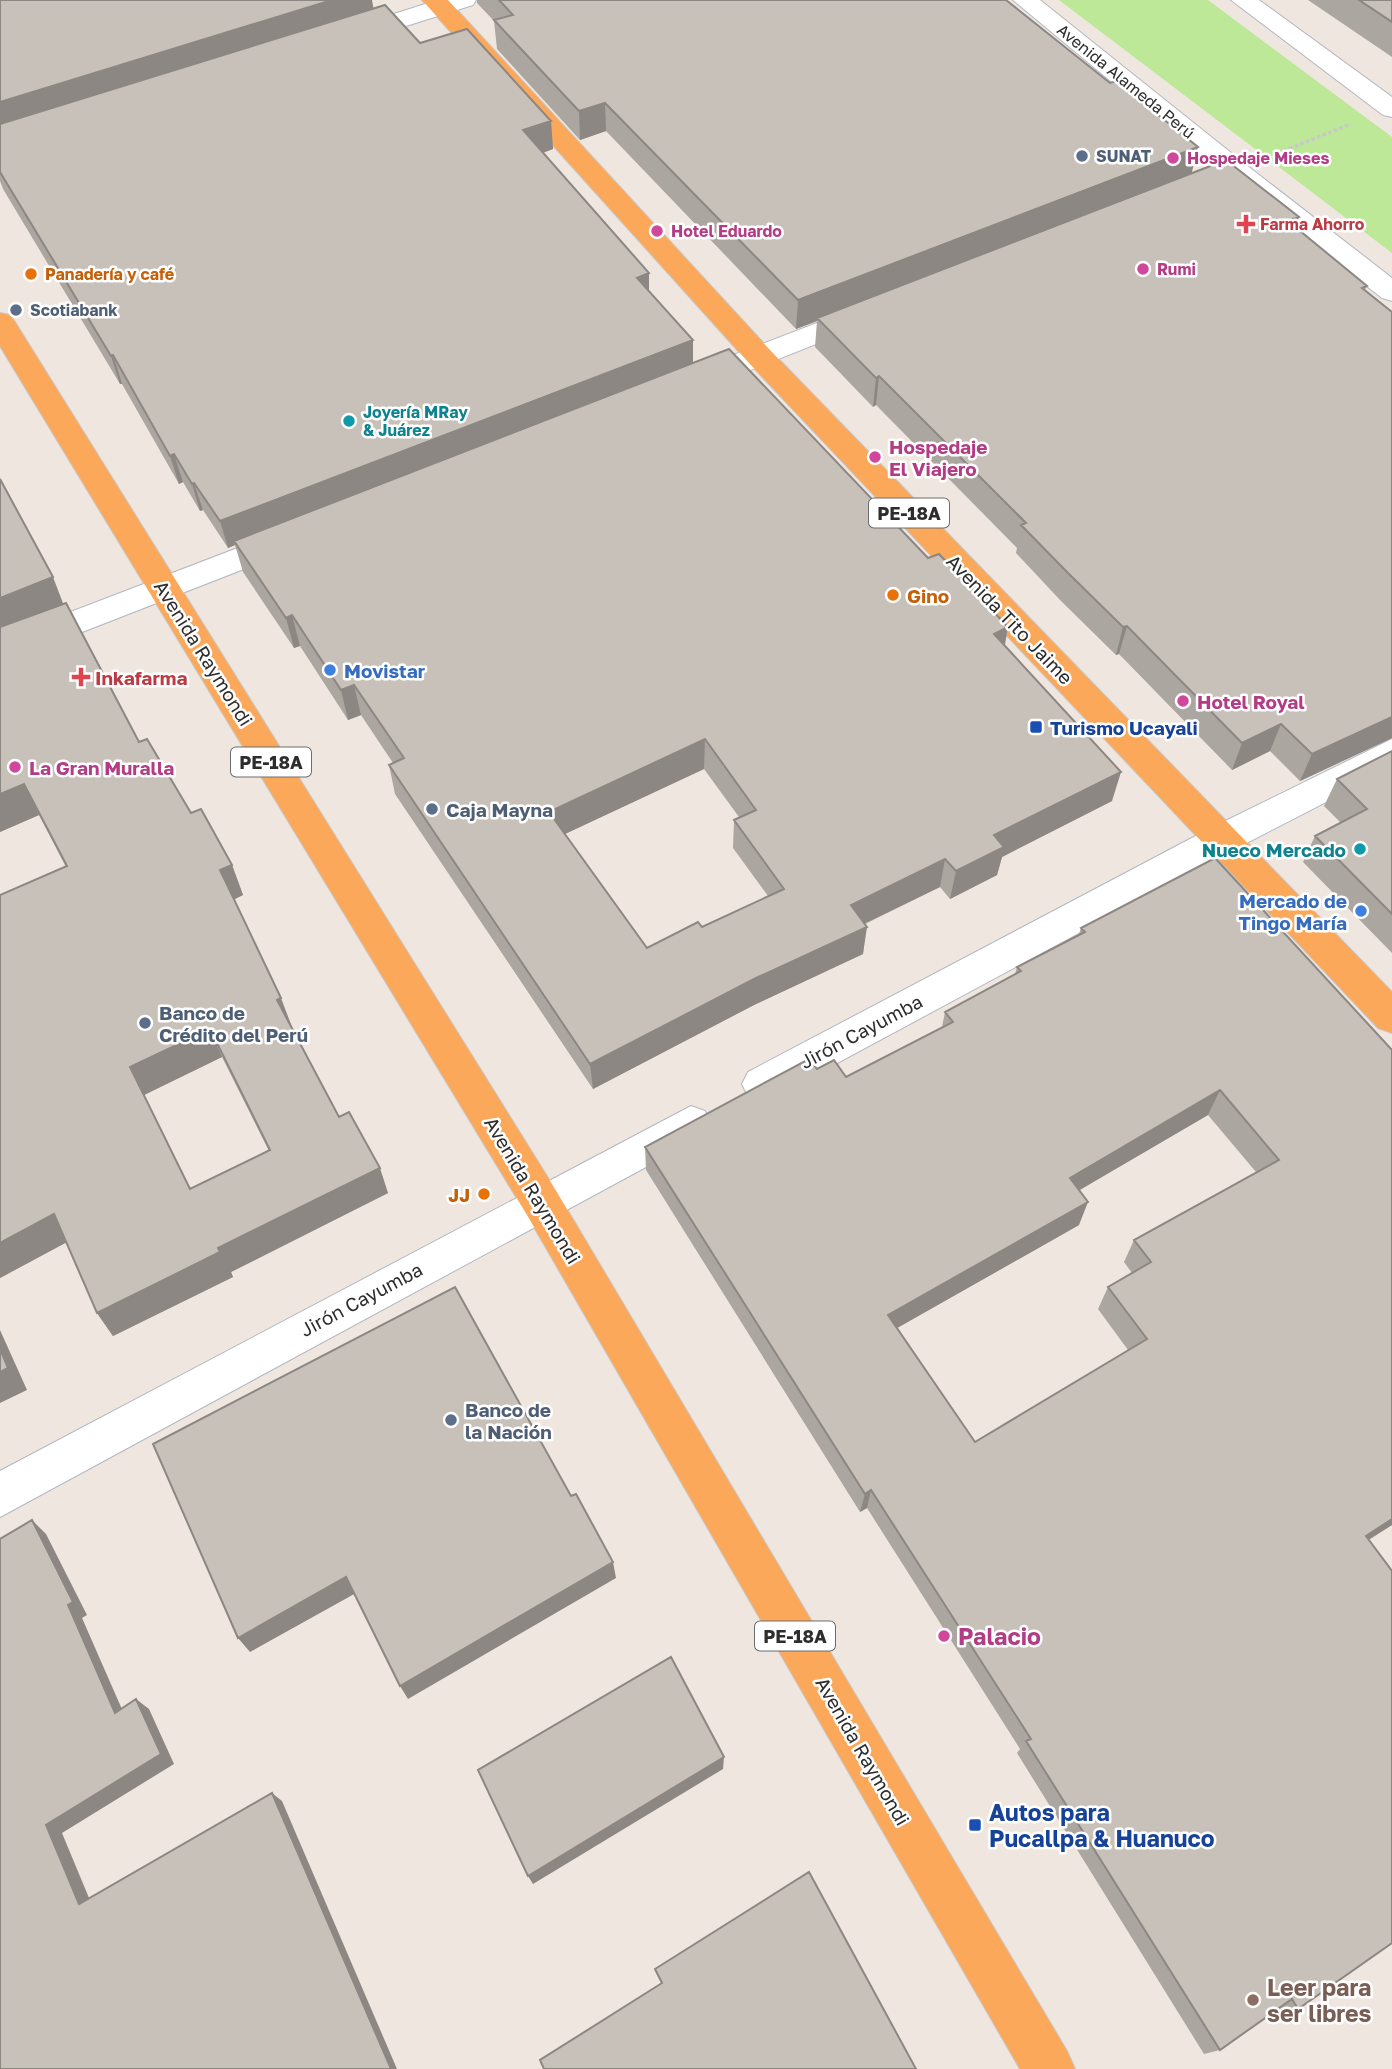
<svg xmlns="http://www.w3.org/2000/svg" width="1392" height="2069" font-family="'Golos Text',sans-serif">
	<style>
		.green { fill: #bce898 }
		.lines { fill: none; stroke-linecap: round; stroke-linejoin: round }
		.minor-casing { stroke: #b3b7c1; stroke-width: 2 }
		.tertiary-casing { stroke: #b3b7c1; stroke-width: 2 }
		.trunk-casing { stroke: #c8c8c8; stroke-width: 2 }
		.path { stroke: #c8c8c8; stroke-width: 3.5; stroke-dasharray: 3.5 2.5; stroke-linecap: butt }
		.minor { fill: #fff; fill-rule: evenodd }
		.tertiary { fill: #fff; fill-rule: evenodd }
		.trunk { fill: #fca85a; fill-rule: evenodd }
		.wall { fill: #aca6a0; fill-rule: evenodd }
		.shaded-wall { fill: #8c8782 }
		.building { fill: #c8c1ba; stroke: #8c8782; stroke-width: 2; fill-rule: evenodd }
		.service-dot { fill: #5c6f8a; stroke: #fff; stroke-width: 2.5 }
		.hotel-dot { fill: #d1479c; stroke: #fff; stroke-width: 2.5 }
		.health-dot { fill: #e0444e; stroke: #fff; stroke-width: 2.5 }
		.food-dot { fill: #e8710a; stroke: #fff; stroke-width: 2.5 }
		.culture-dot { fill: #0f9aa8; stroke: #fff; stroke-width: 2.5 }
		.shop-dot { fill: #3f7fe0; stroke: #fff; stroke-width: 2.5 }
		.transit-dot { fill: #1a4fb4; stroke: #fff; stroke-width: 2.5 }
		.education-dot { fill: #8d6e63; stroke: #fff; stroke-width: 2.5 }
		.labels { text-anchor: middle; dominant-baseline: central; stroke-width: 5; stroke-linejoin: round; paint-order: stroke }
		.far-street-label { font-size: 16px; fill: #2d2d2d; stroke: #fff }
		.far-service-label { font-size: 16px; font-weight: bold; fill: #4e5e75; stroke: #fff; text-anchor: start }
		.far-hotel-label { font-size: 16px; font-weight: bold; fill: #b23c85; stroke: #fff; text-anchor: start }
		.far-health-label { font-size: 16px; font-weight: bold; fill: #be3a42; stroke: #fff; text-anchor: start }
		.far-food-label { font-size: 16px; font-weight: bold; fill: #c56008; stroke: #fff; text-anchor: start }
		.far-culture-label { font-size: 16px; font-weight: bold; fill: #0d838f; stroke: #fff; text-anchor: start }
		.shield { fill: #fff; stroke: #6c6c6c; stroke-width: 2 }
		.shield-label { font-size: 18px; font-weight: bold; fill: #2d2d2d }
		.hotel-label { font-size: 19px; font-weight: bold; fill: #b23c85; stroke: #fff; text-anchor: start }
		.food-label { font-size: 19px; font-weight: bold; fill: #c56008; stroke: #fff; text-anchor: start }
		.street-label { font-size: 19px; fill: #2d2d2d; stroke: #fff }
		.shop-label { font-size: 19px; font-weight: bold; fill: #366cbe; stroke: #fff; text-anchor: start }
		.health-label { font-size: 19px; font-weight: bold; fill: #be3a42; stroke: #fff; text-anchor: start }
		.transit-label { font-size: 19px; font-weight: bold; fill: #164399; stroke: #fff; text-anchor: start }
		.service-label { font-size: 19px; font-weight: bold; fill: #4e5e75; stroke: #fff; text-anchor: start }
		.culture-label { font-size: 19px; font-weight: bold; fill: #0d838f; stroke: #fff; text-anchor: end }
		.near-hotel-label { font-size: 23px; font-weight: bold; fill: #b23c85; stroke: #fff; text-anchor: start }
		.near-transit-label { font-size: 23px; font-weight: bold; fill: #164399; stroke: #fff; text-anchor: start }
		.near-education-label { font-size: 23px; font-weight: bold; fill: #785e54; stroke: #fff; text-anchor: start }
	</style>
	<rect width="100%" height="100%" fill="#efe6df"/>
	<path class="green" d="M1059,0H1208L1392,137V253Z"/>
	<g class="lines">
		<defs>
			<path id="minor" d="M438,0H476L473,5L358,41L349,44L340,41L336,36L340,31Z
				M864,305L874,307L878,314L874,321L703,389L692,392L681,389L677,382L681,375Z
				M287,529L298,532L303,540L298,548L0,664V639Z
				M1392,739V768L1233,850L776,1096L762,1101L748,1096L742,1084L748,1072L1207,830Z
				M691,1106L705,1111L711,1123L705,1135L0,1517V1471Z"/>
			<path id="tertiary" d="M1013,0H1040L1245,164L1392,278V301L1382,298L1225,176Z
				M1231,0H1259L1392,97V117L1383,115Z"/>
			<path id="trunk" d="M422,0H448L769,349L1392,992V1033L1378,1028L749,363Z
				M0,313L10,315L15,322L555,1189L1067,2051L1075,2069H1020L527,1215L0,346Z"/>
		</defs>
		<use href="#minor" class="minor-casing"/>
		<use href="#tertiary" class="tertiary-casing"/>
		<use href="#trunk" class="trunk-casing"/>
		<path class="path" d="M1278,153L1351,124"/>
		<use href="#minor" class="minor"/>
		<use href="#tertiary" class="tertiary"/>
		<use href="#trunk" class="trunk"/>
	</g>
	<path class="wall" d="M0,0L373,9L420,43L551,121L553,149L543,153L649,291L693,363L928,558L1008,627L1005,646L1112,801L1002,857L997,875L950,899L940,887L865,924L863,954L754,1005L593,1089L395,794L389,765L393,763L361,715L348,720L300,646L294,648L243,572L235,545L228,548L203,510L200,511L183,482L179,484L122,384H120L3,189L0,181ZM704,769L739,817L734,820L733,848L768,896L702,927L647,948L565,834Z
		M477,0H1006L1192,173L1295,228L1367,286L1365,290L1392,312V738L1300,781L1270,751L1232,770L1119,654L1116,655L1061,601L1016,553L1017,548L876,405L873,407L815,347L817,321L796,329L606,131L580,140L497,49L494,21L477,3Z
		M1308,0H1392V57Z
		M63,604L139,742L191,813L232,865L243,895L234,899L292,1027L339,1117L388,1193L231,1272L233,1277L113,1336L97,1313L66,1242L0,1278V895L66,867L39,815L0,832ZM222,1057L269,1151L190,1189L144,1095Z
		M1392,751V953L1303,862L1315,836L1341,823L1324,806L1337,779Z
		M1215,858L1392,1525L1369,1540L1298,2009L1280,2014L1277,2009L1220,2050L1204,2054L1017,1753L1020,1749L867,1508L860,1512L646,1170L645,1147L817,1069L846,1077L942,1027L945,1012L1015,974L1017,967L1079,934L1081,928ZM1208,1115L1256,1172L1134,1240L1124,1262L1132,1273L1108,1287L1098,1309L1128,1350L975,1442L897,1328L1079,1225V1190Z"/>
	<path class="shaded-wall" d="M332,0H372L375,17L0,133V102Z
		M605,103L606,131L580,140L579,111Z
		M551,121L553,149L525,159L523,130Z
		M1198,147L1191,176L817,318V321L796,329L798,300Z
		M1299,217L1290,246L1288,221Z
		M649,273V302L637,278Z
		M693,340V368L234,541L235,545L228,548L220,521Z
		M113,355L122,384H120L111,356Z
		M879,376L876,405L873,407L876,378Z
		M174,454L183,482L179,484L170,456Z
		M194,483L203,510L200,511L192,484Z
		M53,577L66,611L0,637V598Z
		M292,615L300,646L294,648L286,618Z
		M1127,626L1119,654L1116,655L1123,627Z
		M1008,627L1002,657L994,634Z
		M354,685L361,715L348,720L341,690Z
		M1392,717V738L1300,781L1312,754Z
		M1281,724L1270,751L1232,770L1242,743Z
		M705,739L704,769L552,840L549,812Z
		M1121,772L1112,801L1002,857L997,875L950,899L956,871L994,835Z
		M24,784L39,815L0,832V794Z
		M945,859L940,887L847,932L851,905Z
		M232,865L243,895L231,901L220,870Z
		M867,927L863,954L754,1005L593,1089L590,1064L756,978Z
		M281,998L292,1027L277,1000Z
		M210,1029L222,1057L144,1095L203,1214L130,1067Z
		M1220,1090L1208,1115L1061,1201L1070,1178Z
		M380,1168L388,1193L231,1272L233,1277L113,1336L97,1313L218,1248Z
		M1088,1202L1079,1225L883,1336L888,1315Z
		M54,1214L71,1240L0,1278V1243Z
		M0,1330L27,1390L0,1403Z
		M871,1490L867,1508L860,1512L865,1494Z
		M1392,1519V1525L1348,1552L1366,1536Z
		M32,1520L46,1534L87,1615L82,1618L128,1723L115,1713Z
		M613,1562L616,1578L408,1699L400,1686Z
		M346,1577L356,1593L250,1652L238,1638Z
		M136,1699L149,1709L174,1764L62,1833L94,1910L79,1904L46,1825Z
		M724,1757L723,1769L533,1884L528,1876Z
		M272,1793L282,1801L397,2069H391Z"/>
	<path class="building" d="M0,0H332L0,102Z
		M499,0H1006L1110,83L1116,81L1198,147L798,300L605,103L579,111L494,20L513,15Z
		M1359,0H1392V22Z
		M385,5L420,43L467,29L551,121L523,130L649,273L637,278L693,340L220,521L194,483L192,484L174,454L170,456L113,355L111,356L0,172V124Z
		M1226,160L1299,217L1288,221L1367,286L1362,288L1392,312V717L1312,754L1281,724L1242,743L1127,626L1123,627L1068,573L1021,525L1026,523L879,376L876,378L817,318Z
		M729,349L928,558L939,554L1008,627L994,634L1121,772L994,835L1004,847L956,871L945,859L851,905L867,927L756,978L590,1064L389,765L404,758L354,685L341,690L292,615L286,618L234,541ZM705,739L756,810L734,820L784,889L702,927L698,922L647,948L549,812Z
		M0,479L53,577L0,598Z
		M66,603L139,742L147,739L191,813L201,809L232,865L220,870L281,998L277,1000L339,1117L349,1112L380,1168L218,1248L220,1252L97,1313L54,1214L0,1243V895L67,866L24,784L0,794V627ZM210,1029L270,1150L190,1189L130,1067Z
		M1392,751V914L1315,836L1367,809L1337,779Z
		M1215,858L1392,1050V1519L1366,1536L1392,1571V1943L1298,2009L1292,1999L1220,2050L1026,1741L1031,1739L871,1490L865,1494L645,1147L809,1059L817,1069L834,1060L846,1077L953,1022L945,1012L1021,971L1017,967L1085,932L1081,928ZM1220,1090L1279,1160L1134,1240L1151,1262L1108,1287L1147,1339L975,1442L888,1315L1088,1202L1070,1178Z
		M455,1287L571,1496L576,1494L613,1562L400,1686L346,1577L238,1638L153,1444Z
		M0,1349L8,1368L0,1372Z
		M32,1520L73,1602L68,1605L115,1713L136,1699L161,1754L46,1825L79,1904L272,1793L391,2069H0V1539Z
		M671,1657L724,1757L528,1876L478,1770Z
		M809,1872L916,2069H544L540,2060L662,1983L655,1969Z"/>
	<g class="service-dot">
		<circle cx="1082" cy="156" r="7"/>
		<circle cx="16" cy="310" r="7"/>
		<circle cx="432" cy="809" r="7"/>
		<circle cx="145" cy="1023" r="7"/>
		<circle cx="451" cy="1420" r="7"/>
	</g>
	<g class="hotel-dot">
		<circle cx="1173" cy="158" r="7"/>
		<circle cx="657" cy="231" r="7"/>
		<circle cx="1143" cy="269" r="7"/>
		<circle cx="875" cy="457" r="7"/>
		<circle cx="1183" cy="701" r="7"/>
		<circle cx="15" cy="767" r="7"/>
		<circle cx="944" cy="1636" r="7"/>
	</g>
	<g class="health-dot">
		<path d="M1242.5 213.5h7v7h7v7h-7v7h-7v-7h-7v-7h7z"/>
		<path d="M77.5 666.5h7v7h7v7h-7v7h-7v-7h-7v-7h7z"/>
	</g>
	<g class="food-dot">
		<circle cx="31" cy="274" r="7"/>
		<circle cx="893" cy="595" r="7"/>
		<circle cx="484" cy="1194" r="7"/>
	</g>
	<g class="culture-dot">
		<circle cx="349" cy="421" r="7"/>
		<circle cx="1360" cy="849" r="7"/>
	</g>
	<g class="shop-dot">
		<circle cx="330" cy="670" r="7"/>
		<circle cx="1361" cy="911" r="7"/>
	</g>
	<g class="transit-dot">
		<rect x="1029" y="720" width="14" height="14" rx="3.5"/>
		<rect x="968" y="1818" width="14" height="14" rx="3.5"/>
	</g>
	<circle class="education-dot" cx="1253" cy="2000" r="7"/>
	<g class="labels">
		<g class="far-street-label">
			<text transform="translate(1126 81) rotate(39)">Avenida Alameda Perú</text>
		</g>
		<g class="far-service-label">
			<text x="1096" y="156">SUNAT</text>
			<text x="30" y="310">Scotiabank</text>
		</g>
		<g class="far-hotel-label">
			<text x="1187" y="158">Hospedaje Mieses</text>
			<text x="671" y="231">Hotel Eduardo</text>
			<text x="1157" y="269">Rumi</text>
		</g>
		<g class="far-health-label">
			<text x="1260" y="224">Farma Ahorro</text>
		</g>
		<g class="far-food-label">
			<text x="45" y="274">Panadería y café</text>
		</g>
		<g class="far-culture-label">
			<text x="363" y="412">Joyería MRay<tspan x="363" dy="18">&amp; Juárez</tspan></text>
		</g>
		<g class="shield">
			<rect x="869" y="498.5" width="80" height="29" rx="5"/>
			<rect x="231" y="747.5" width="80" height="29" rx="5"/>
			<rect x="755" y="1621.5" width="80" height="29" rx="5"/>
		</g>
		<g class="shield-label">
			<text x="909" y="513">PE-18A</text>
			<text x="271" y="762">PE-18A</text>
			<text x="795" y="1636">PE-18A</text>
		</g>
		<g class="hotel-label">
			<text x="889" y="446">Hospedaje<tspan x="889" dy="22">El Viajero</tspan></text>
			<text x="1197" y="701">Hotel Royal</text>
			<text x="29" y="767">La Gran Muralla</text>
		</g>
		<g class="food-label">
			<text x="907" y="595">Gino</text>
			<text x="470" y="1194" text-anchor="end">JJ</text>
		</g>
		<g class="street-label">
			<text transform="translate(1010 619) rotate(46)">Avenida Tito Jaime</text>
			<text transform="translate(204 653) rotate(58)">Avenida Raymondi</text>
			<text transform="translate(861 1031) rotate(-28)">Jirón Cayumba</text>
			<text transform="translate(533 1190) rotate(59)">Avenida Raymondi</text>
			<text transform="translate(361 1299) rotate(-28)">Jirón Cayumba</text>
			<text transform="translate(863 1751) rotate(60)">Avenida Raymondi</text>
		</g>
		<g class="shop-label">
			<text x="344" y="670">Movistar</text>
			<text x="1347" y="900" text-anchor="end">Mercado de<tspan x="1347" dy="22">Tingo María</tspan></text>
		</g>
		<g class="health-label">
			<text x="95" y="677">Inkafarma</text>
		</g>
		<g class="transit-label">
			<text x="1050" y="727">Turismo Ucayali</text>
		</g>
		<g class="service-label">
			<text x="446" y="809">Caja Mayna</text>
			<text x="159" y="1012">Banco de<tspan x="159" dy="22">Crédito del Perú</tspan></text>
			<text x="465" y="1409">Banco de<tspan x="465" dy="22">la Nación</tspan></text>
		</g>
		<g class="culture-label">
			<text x="1346" y="849">Nueco Mercado</text>
		</g>
		<g class="near-hotel-label">
			<text x="958" y="1636">Palacio</text>
		</g>
		<g class="near-transit-label">
			<text x="989" y="1812">Autos para<tspan x="989" dy="26">Pucallpa &amp; Huanuco</tspan></text>
		</g>
		<g class="near-education-label">
			<text x="1267" y="1987">Leer para<tspan x="1267" dy="26">ser libres</tspan></text>
		</g>
	</g>
</svg>
